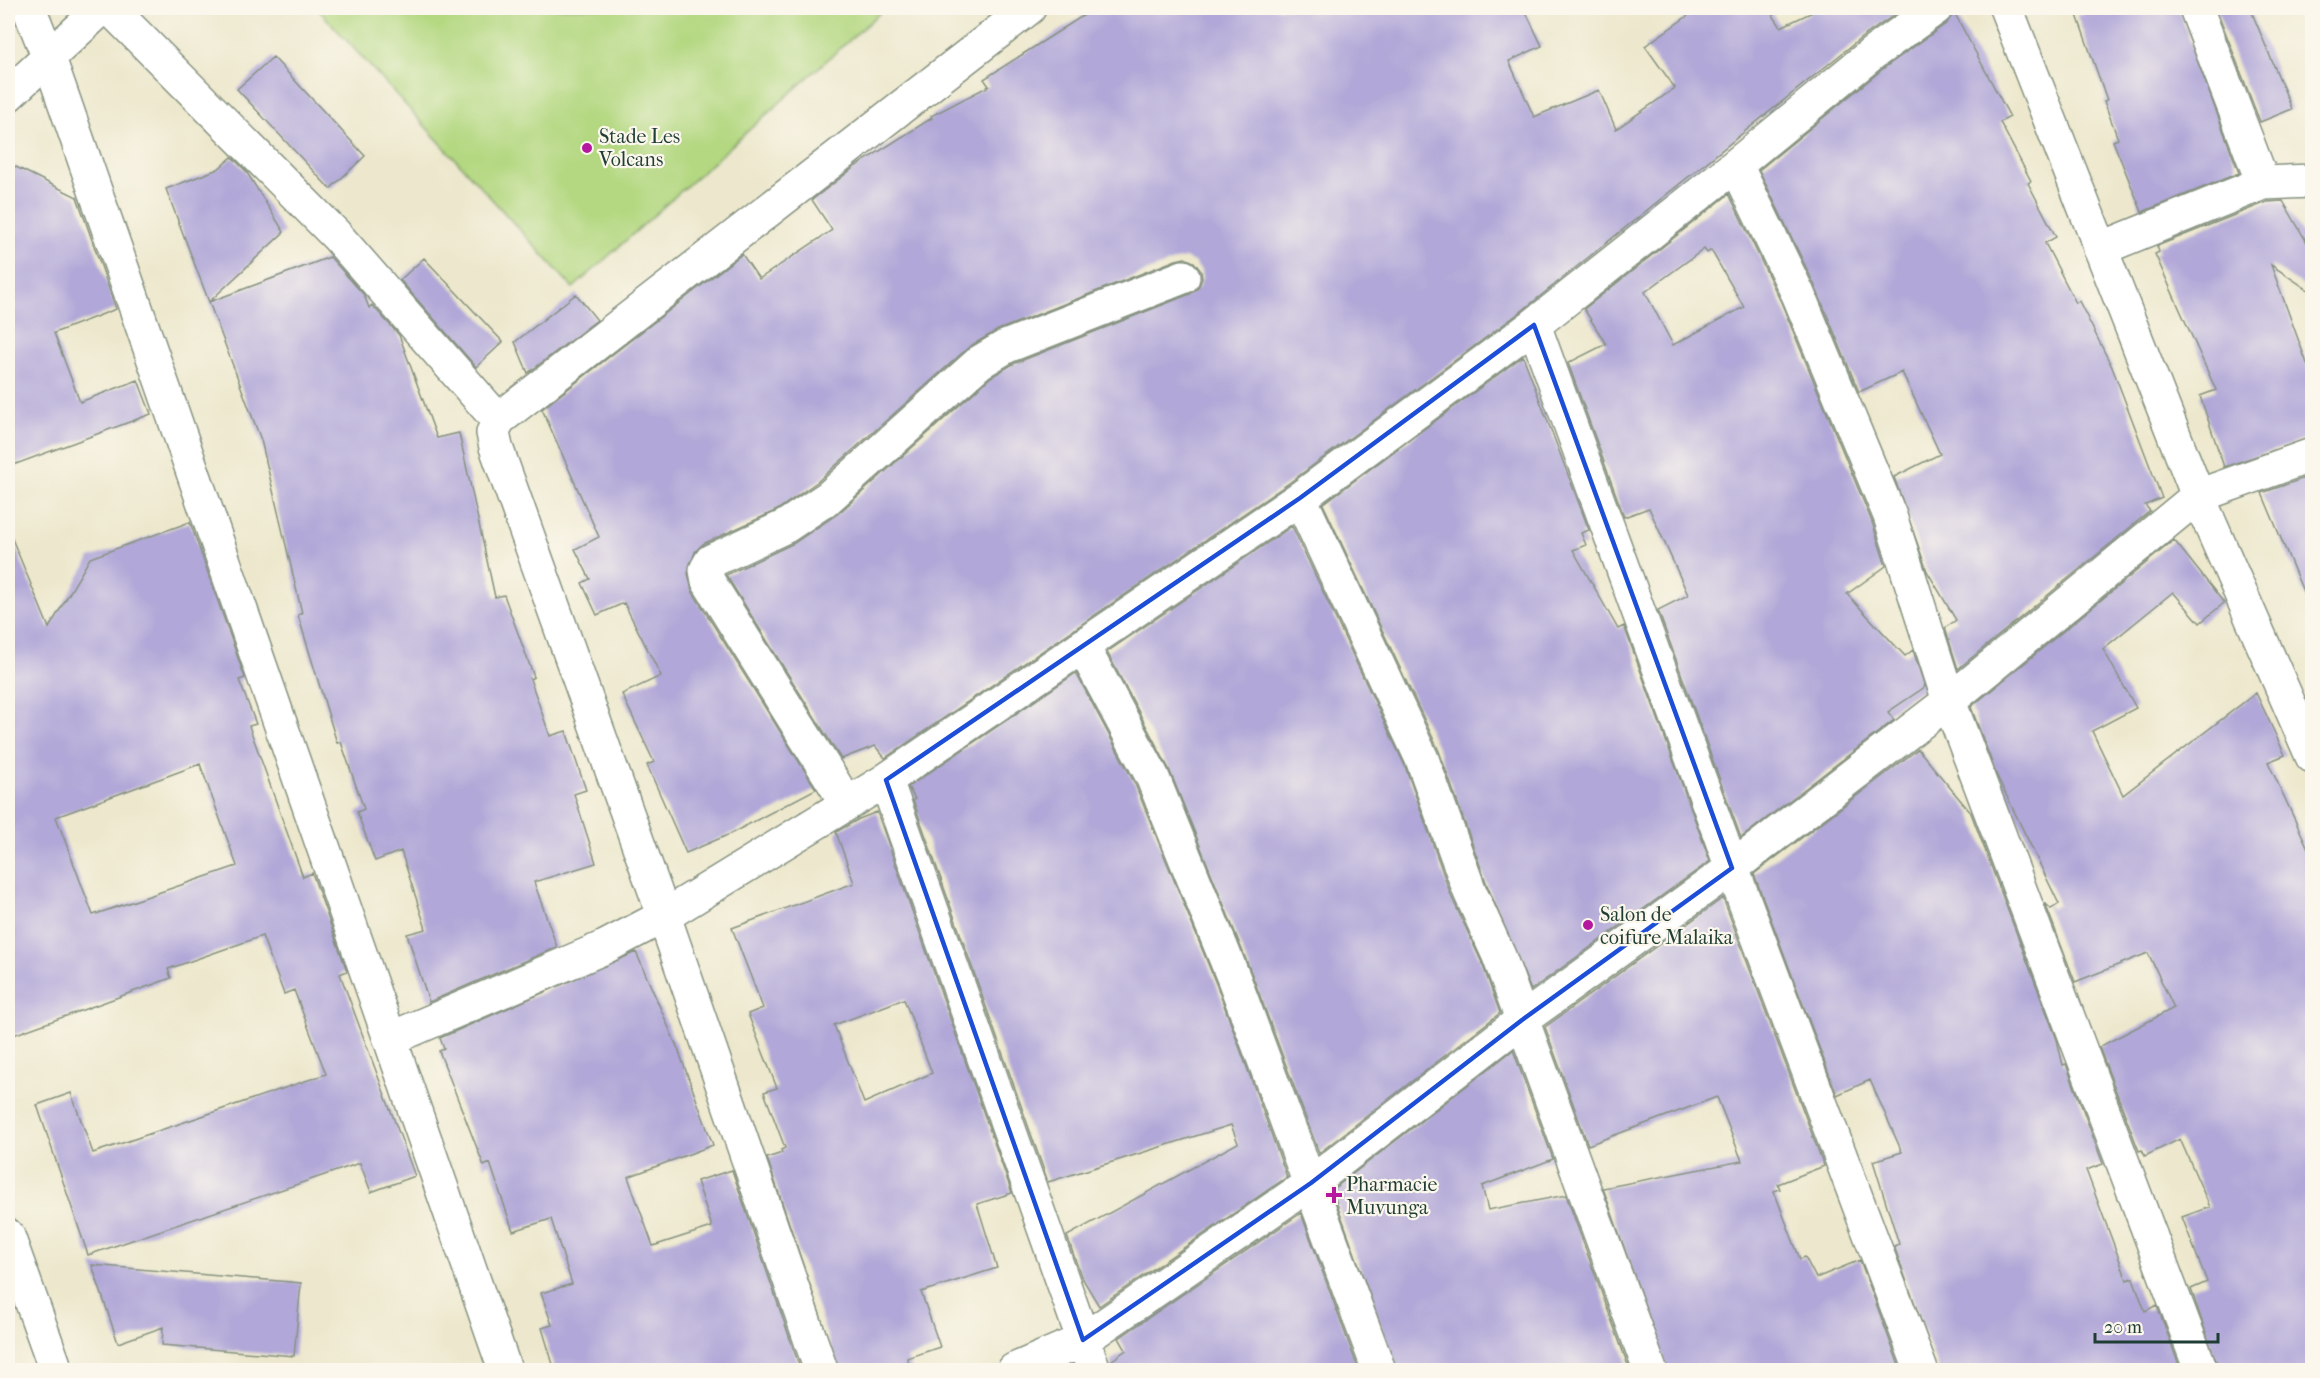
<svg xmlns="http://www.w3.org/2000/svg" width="2320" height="1378" font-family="'IM FELL French Canon',serif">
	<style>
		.green { fill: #b4d881; stroke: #6a8a5a; stroke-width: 1.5 }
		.building { fill: #b1a7d8; fill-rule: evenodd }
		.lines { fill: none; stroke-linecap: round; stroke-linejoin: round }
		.minor-casing { stroke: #869280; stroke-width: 36 }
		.minor { stroke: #fff; stroke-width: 33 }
		.marked { fill: none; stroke: #1d4ed8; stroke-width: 4.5; stroke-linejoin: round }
		.poi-dot { fill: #b5179e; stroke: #fbf7ec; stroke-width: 2 }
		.labels { text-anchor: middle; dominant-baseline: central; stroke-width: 4.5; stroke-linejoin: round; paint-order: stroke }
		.poi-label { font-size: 20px; fill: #1f3d34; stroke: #fbf7ec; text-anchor: start }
	</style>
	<rect width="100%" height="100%" fill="#fbf7ec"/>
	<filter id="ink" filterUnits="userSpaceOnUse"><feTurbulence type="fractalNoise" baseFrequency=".0167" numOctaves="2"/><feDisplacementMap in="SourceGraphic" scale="12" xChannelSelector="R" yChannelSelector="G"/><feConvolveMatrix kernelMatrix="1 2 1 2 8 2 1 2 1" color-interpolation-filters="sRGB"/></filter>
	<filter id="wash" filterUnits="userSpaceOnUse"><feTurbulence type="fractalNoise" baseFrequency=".008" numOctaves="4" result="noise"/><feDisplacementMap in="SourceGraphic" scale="24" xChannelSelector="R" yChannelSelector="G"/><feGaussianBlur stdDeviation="1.35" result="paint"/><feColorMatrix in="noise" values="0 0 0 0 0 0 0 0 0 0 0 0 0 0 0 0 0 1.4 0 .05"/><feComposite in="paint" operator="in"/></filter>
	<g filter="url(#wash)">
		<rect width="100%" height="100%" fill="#ede8cd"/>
		<path class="green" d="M317,8H885L573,288Z"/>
		<g id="blocks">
			<path class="building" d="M1095,8H1524L1542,46L1509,61L1534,117L1599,90L1616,129L1675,88L1645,46L1699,8H1768L1781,27L1821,8H1904L1861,38L1523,310L1289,483L885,758L875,746L841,759L726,575L794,543L839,513L991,377L1013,364L1190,294L1198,288L1202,279L1201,271L1194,262L1185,258L1176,260L998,330L970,346L817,482L777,510L703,544L695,552L688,573L692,591L816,789L730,834L686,853L647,765L654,762L622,694L661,676L624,603L597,615L582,583L590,579L575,549L599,537L542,409L742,254L759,279L832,230L812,200L856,166L932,118L931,116L989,86L984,79Z
				M2098,8H2178L2239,173L2142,212L2113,141L2118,139L2104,101L2107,100L2077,15Z
				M2216,8H2250L2292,109L2260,122Z
				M1954,12L2010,117L2000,122L2031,181L2028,183L2056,237L2045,243L2076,303L2079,301L2112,367L2162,498L2145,505L2150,511L1958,669L1945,628L1956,620L1927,571L1894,477L1940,454L1902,372L1859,392L1815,286L1759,170L1884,68L1947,23Z
				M273,57L365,156L330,189L237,89Z
				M232,157L246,171L284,232L209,302L166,189L218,169Z
				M8,163L77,197L116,309L54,333L80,402L138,380L151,414L8,467Z
				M1729,194L1781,302L1872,522L1886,566L1847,594L1905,656L1913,650L1925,687L1888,712L1894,720L1741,838L1658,610L1688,595L1649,508L1624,517L1568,363L1606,344L1584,309ZM1704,249L1707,253L1711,250L1744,307L1673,345L1645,292Z
				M2283,201L2313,253V293L2271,265L2313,380V437L2224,467L2200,396L2216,390L2155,254L2159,252L2157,246L2267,202Z
				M330,257L364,295L369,308L372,305L399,335L437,438L459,433L495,597L504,595L534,677L530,679L550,736L566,731L586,790L574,794L596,863L534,882L557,947L429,1002L407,934L426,929L401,851L375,861L357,812L364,809L341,742L337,743L298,615L302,613L261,440L209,302Z
				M424,258L503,342L476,367L400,280Z
				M576,294L597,320L528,373L515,342Z
				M1523,356L1589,530L1581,533L1586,545L1573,550L1618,629L1624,626L1710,861L1531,990L1487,885L1439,751L1323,504Z
				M2313,475V613H2312L2262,493Z
				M190,522L245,678L239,680L256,724L249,726L303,877L312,873L347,971L340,974L415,1176L371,1192L360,1163L88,1255L37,1105L71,1093L93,1153L326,1074L294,990L284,994L262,936L168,969L171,978L8,1037V529L49,628L90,558ZM200,764L237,866L93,915L56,817Z
				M1292,526L1405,766L1452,898L1482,963L1500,1013L1319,1153L1251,972L1169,769L1107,652Z
				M2174,540L2224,603L2200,623L2173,592L2103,649L2136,708L2092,731L2123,795L2256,693L2285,755L2268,762L2313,859V1371H2219L2191,1289L2207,1282L2182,1217L2210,1207L2180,1139L2145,1156L2142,1150L2139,1151L2099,1047L2174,1008L2148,953L2075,982L2045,903L2051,909L2059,904L1997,776L1971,707Z
				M1076,673L1135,784L1217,986L1287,1177L1099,1306L1081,1276L1067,1236L1238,1143L1231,1125L1048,1182L913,800L915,799L908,787Z
				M1918,749L1971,813L2057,1040L2063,1065L2066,1064L2103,1164L2086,1170L2127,1280L2133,1278L2145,1311L2157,1305L2181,1371H1939L1894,1246L1899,1244L1873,1161L1902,1152L1870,1080L1837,1095L1754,874Z
				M877,812L1012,1193L977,1204L997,1268L921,1292L940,1347L907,1358L912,1371H839L767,1158L782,1153L781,1150L785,1148L764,1092L777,1088L748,1014L763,1008L732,928L854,883L836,832L859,819ZM904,999L932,1073L864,1103L834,1025Z
				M1723,898L1824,1166L1778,1184L1780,1189L1774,1191L1800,1259L1805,1257L1816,1278L1860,1260L1901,1371H1668L1603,1188L1742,1161L1717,1097L1588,1145L1545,1027Z
				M636,952L678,1049L713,1145L628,1177L653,1246L712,1227L697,1181L732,1170L801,1371H555L542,1328L552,1325L541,1293L572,1284L551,1219L513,1231L490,1163L484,1166L439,1051L444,1049L440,1038Z
				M1513,1050L1553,1159L1482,1186L1488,1210L1566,1195L1630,1371H1397L1332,1190Z
				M1301,1213L1359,1371H1112L1111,1361L1126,1350L1119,1338Z
				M92,1265L301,1283L294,1356L162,1345L163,1327L118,1343Z"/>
		</g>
	</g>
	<g filter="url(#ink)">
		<use href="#blocks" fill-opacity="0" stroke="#869280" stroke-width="1.5"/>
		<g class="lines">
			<defs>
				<path id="minor" d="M29,8L49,58L505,1370
					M110,8L336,235L498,420L493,433L496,447L664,916L821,1370
					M2006,8L2198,496L2312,756
					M2196,8L2263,183
					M8,95L102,8
					M1736,165L1798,294L1890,516L1949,701L2201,1370
					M2100,249L2263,183L2312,181
					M1534,325L1732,868L1921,1370
					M498,420L1029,8
					M1300,498L1422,759L1470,892L1499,956L1650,1370
					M1083,647L1152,776L1234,979L1379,1370
					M886,780L1094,1370
					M847,804L708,581L706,570L711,561L786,526L829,497L980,362L1005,347L1183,277
					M390,1039L605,947L664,916L886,780L1300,498L1534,325L1736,165L1873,53L1936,8
					M8,1236L56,1370
					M1014,1370L1083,1340L1311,1183L1522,1020L1732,868L1949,701L2198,496L2312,455"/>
			</defs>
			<use href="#minor" class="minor-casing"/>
			<use href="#minor" class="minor"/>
		</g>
	</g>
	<path class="marked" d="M1534,325L1732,868L1522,1020L1311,1183L1083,1340L886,780L1300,498Z"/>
	<g class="poi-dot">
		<circle cx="587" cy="148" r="6"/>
		<circle cx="1588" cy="925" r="6"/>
		<path d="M1331 1186h6v6h6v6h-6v6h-6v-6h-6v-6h6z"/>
	</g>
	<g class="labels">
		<g class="poi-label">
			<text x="599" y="136">Stade Les<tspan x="599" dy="23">Volcans</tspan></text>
			<text x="1600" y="914">Salon de<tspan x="1600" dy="23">coifure Malaika</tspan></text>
			<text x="1346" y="1184">Pharmacie<tspan x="1346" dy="23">Muvunga</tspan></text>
		</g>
	</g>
	<rect width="2320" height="1378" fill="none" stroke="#fbf7ec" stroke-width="30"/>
	<path d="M2095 1333v9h123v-9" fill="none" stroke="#1f3d34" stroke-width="3"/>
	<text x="2104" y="1333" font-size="18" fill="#1f3d34" stroke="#fbf7ec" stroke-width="4.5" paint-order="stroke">20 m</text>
</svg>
